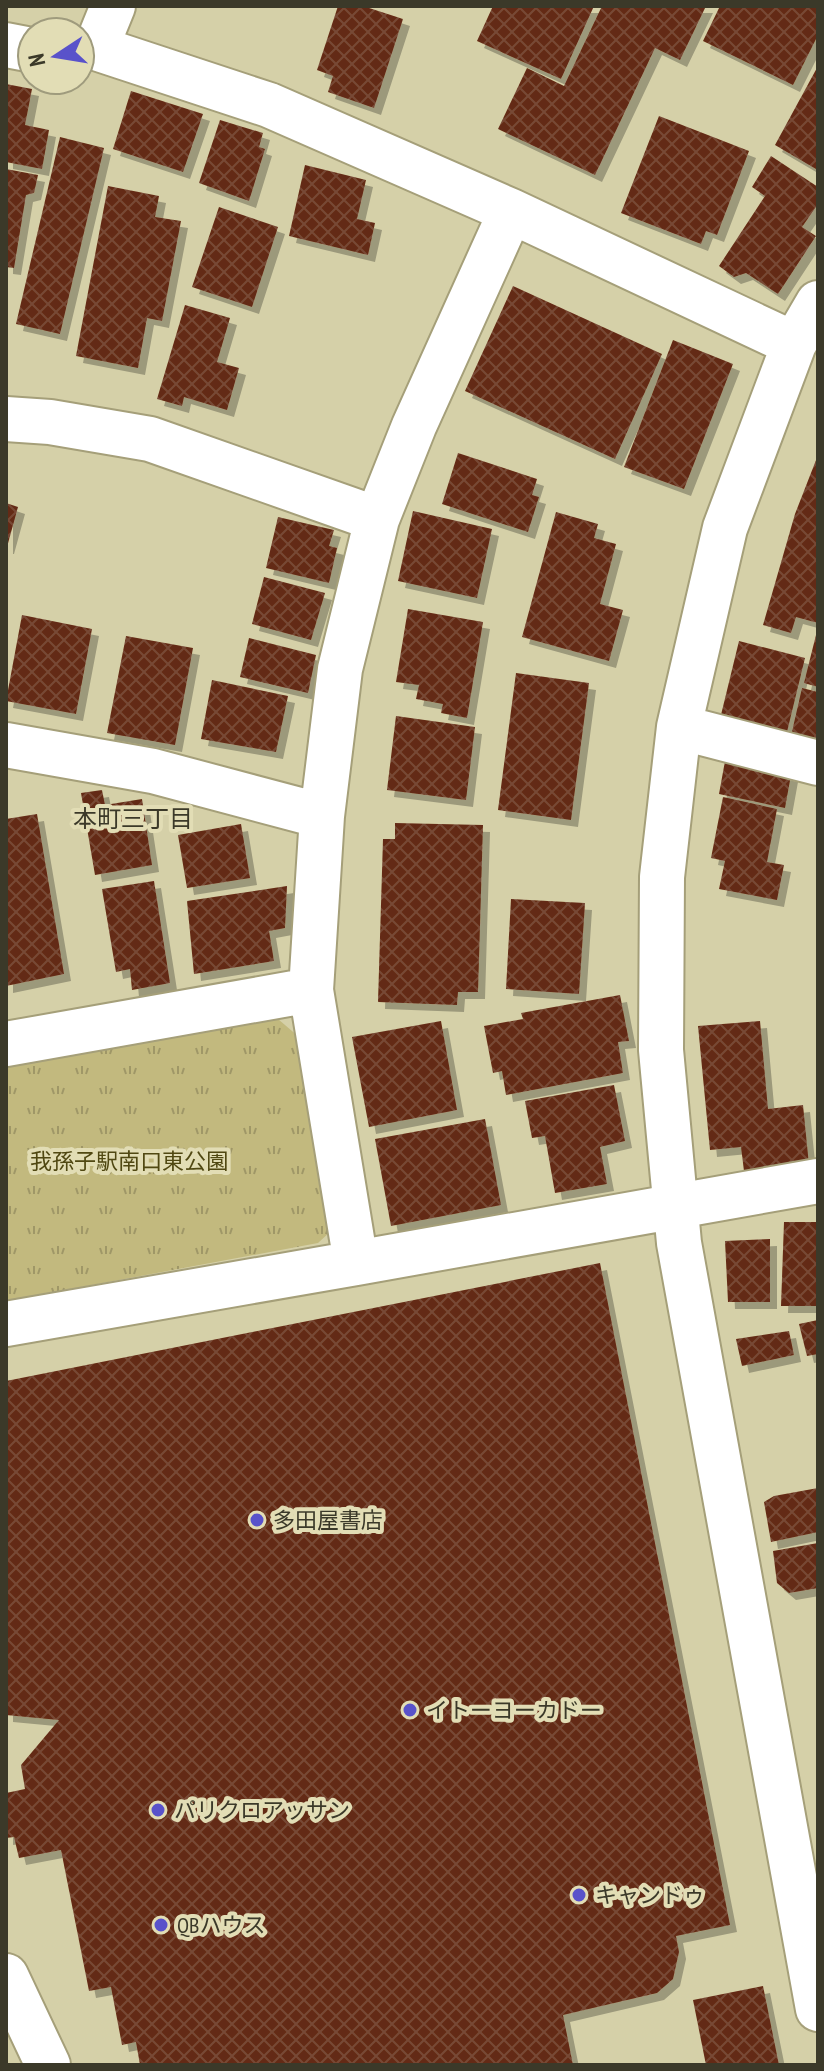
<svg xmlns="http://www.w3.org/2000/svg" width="824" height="2071" font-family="'PT Sans Narrow','Noto Sans JP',sans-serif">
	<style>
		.park { fill: url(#park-tufts) }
		.building { fill: url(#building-cross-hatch); filter: url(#shadow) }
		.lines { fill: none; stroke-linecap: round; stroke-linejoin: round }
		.minor-casing { stroke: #a59f79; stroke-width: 48 }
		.minor { stroke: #fff; stroke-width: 44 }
		.poi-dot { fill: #5952ca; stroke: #e2ddb5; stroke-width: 3 }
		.labels { text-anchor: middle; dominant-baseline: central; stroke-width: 8; stroke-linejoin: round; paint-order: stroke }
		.park-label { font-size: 22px; fill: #504812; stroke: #e2ddb5 }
		.poi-label { font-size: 22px; fill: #3b3929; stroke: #e2ddb5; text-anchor: start }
		.neighbourhood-label { font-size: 24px; fill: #3b3929; stroke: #e2ddb5 }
	</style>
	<defs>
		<pattern id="park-tufts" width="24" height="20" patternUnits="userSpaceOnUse" patternTransform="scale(2)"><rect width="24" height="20" fill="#c2b97e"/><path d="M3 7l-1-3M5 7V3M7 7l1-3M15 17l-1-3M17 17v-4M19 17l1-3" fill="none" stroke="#9f9767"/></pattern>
		<pattern id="building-cross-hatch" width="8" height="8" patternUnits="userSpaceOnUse" patternTransform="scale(2)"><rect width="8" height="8" fill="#642a14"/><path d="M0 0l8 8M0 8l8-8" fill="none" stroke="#774936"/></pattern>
		<filter id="shadow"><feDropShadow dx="7" dy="7" stdDeviation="0" flood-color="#0004"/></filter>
	</defs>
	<rect width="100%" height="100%" fill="#d5d0a8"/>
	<path class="park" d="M278,1019L299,1037L330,1232L318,1243L6,1301V1065Z"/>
	<path class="building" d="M338,6H363L403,19L374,108L328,92L333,76L317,70Z
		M493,6H594L561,79L477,41Z
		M602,6H706L680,60L655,48L595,175L498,129L527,68L564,86Z
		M720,6H818V35L793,85L703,41Z
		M818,66V165L816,169L775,145Z
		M6,84L32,89L25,125L49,130L42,169L6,162Z
		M131,91L203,114L183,172L113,149Z
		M659,116L749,151L717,235L706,231L701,244L621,213Z
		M220,120L263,133L259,147L265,149L249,201L199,183Z
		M60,137L104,148L60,334L16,324Z
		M771,156L818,187V204L802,227L816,236L778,294L746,273L734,277L719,266L765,196L752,187Z
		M305,165L366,180L357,219L375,223L368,255L289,236Z
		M6,169L38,175L34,193L26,195L14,268L6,267Z
		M108,186L159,196L155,217L181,221L162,321L147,318L138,368L76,356Z
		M219,207L278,227L252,307L192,287Z
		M513,286L662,354L615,459L465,391Z
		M185,305L230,318L217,362L239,368L227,410L184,397L182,406L157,399Z
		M673,340L733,364L684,489L624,467Z
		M458,453L537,479L532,495L539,497L528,532L442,504Z
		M818,455V623L796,617L791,633L763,625L795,514Z
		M6,503L18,507L7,547H6Z
		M413,511L492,529L477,598L398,581Z
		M556,512L598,524L594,538L616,544L600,604L623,610L609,661L522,637Z
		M278,517L334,530L329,546L337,548L329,583L266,568Z
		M264,577L325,593L311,640L252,624Z
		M408,609L483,622L467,718L441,713L443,704L416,699L419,685L396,682Z
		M22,615L92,629L76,714L6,701Z
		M817,631H818V687L804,683Z
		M126,636L193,648L175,745L107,733Z
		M249,638L316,655L308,693L240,677Z
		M739,641L805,658L786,736L720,719Z
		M516,673L589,683L571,820L498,810Z
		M212,680L288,696L276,752L201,739Z
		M802,688L818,692V743L791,736Z
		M396,716L475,727L466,800L387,790Z
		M725,761L791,775L785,808L719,794Z
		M102,790L105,805L142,799L152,865L95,875L81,793Z
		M723,797L777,809L767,862L784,865L777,900L719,889L725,861L711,858Z
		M37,814L64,974L6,986V819Z
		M395,823L483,825L478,992H458L457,1005L378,1002L383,839H395Z
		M241,824L250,878L187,888L178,835Z
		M154,881L170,983L132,990L130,969L116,972L102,889Z
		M287,886L285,928L269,931L274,961L194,974L187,901Z
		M511,899L585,903L579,994L506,989Z
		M620,995L629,1041L618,1042L623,1073L506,1095L502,1071L493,1073L484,1026L523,1019L521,1013Z
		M441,1021L457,1110L369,1127L352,1037Z
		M760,1021L768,1109L803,1105L809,1165L744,1171L741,1147L710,1150L698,1026Z
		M614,1085L625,1141L600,1147L607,1184L555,1193L545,1136L532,1138L525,1101Z
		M485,1119L501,1205L391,1226L375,1139Z
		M784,1222H818V1306H781Z
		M770,1239V1302H728L725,1241Z
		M600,1263L730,1925L676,1936L679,1952L673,1979L657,1993L563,2015L573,2065H140L136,2042L122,2045L111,1987L89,1991L61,1850L19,1858L14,1837L6,1838V1793L25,1789L21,1765L59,1720L6,1715V1381Z
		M818,1320V1354L807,1356L799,1324Z
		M789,1331L794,1355L742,1366L736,1339Z
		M818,1488V1532L771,1542L764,1502L774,1496Z
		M818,1543V1588L789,1593L777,1583L773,1551Z
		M763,1986L779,2065H706L693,2000Z"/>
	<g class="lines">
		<defs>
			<path id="minor" d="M113,6L96,48L269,105L511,211L794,344
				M6,45L32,50
				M511,211L414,426L377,519L340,669L322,816L311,990L356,1263L818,1181
				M818,303L794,344L725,528L679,727L662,877L661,1050L679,1243L818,2009
				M6,419L50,422L150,439L377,519
				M679,727L818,763
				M6,745L153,771L322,816
				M6,1044L311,990
				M6,1324L356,1263
				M6,1976L48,2065"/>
		</defs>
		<use href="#minor" class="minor-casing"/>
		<use href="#minor" class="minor"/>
	</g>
	<g class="poi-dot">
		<circle cx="257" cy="1520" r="8"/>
		<circle cx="410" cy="1710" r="8"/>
		<circle cx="158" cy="1810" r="8"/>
		<circle cx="579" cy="1895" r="8"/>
		<circle cx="161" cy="1925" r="8"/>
	</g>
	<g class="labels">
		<g class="park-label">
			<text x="129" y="1161">我孫子駅南口東公園</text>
		</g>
		<g class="poi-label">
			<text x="273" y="1520">多田屋書店</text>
			<text x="426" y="1710">イトーヨーカドー</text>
			<text x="174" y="1810">パリクロアッサン</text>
			<text x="595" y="1895">キャンドゥ</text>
			<text x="177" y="1925">QBハウス</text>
		</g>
		<g class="neighbourhood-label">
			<text x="133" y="818">本町三丁目</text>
		</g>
	</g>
	<rect width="824" height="2071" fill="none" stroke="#3b3929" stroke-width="16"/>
	<g transform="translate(56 56) rotate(258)"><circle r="38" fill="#e2ddb5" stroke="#9f9b7d" stroke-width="2"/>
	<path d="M0-6L14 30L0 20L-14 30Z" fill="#5952ca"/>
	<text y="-12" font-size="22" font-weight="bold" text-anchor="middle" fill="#3b3929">N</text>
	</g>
</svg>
